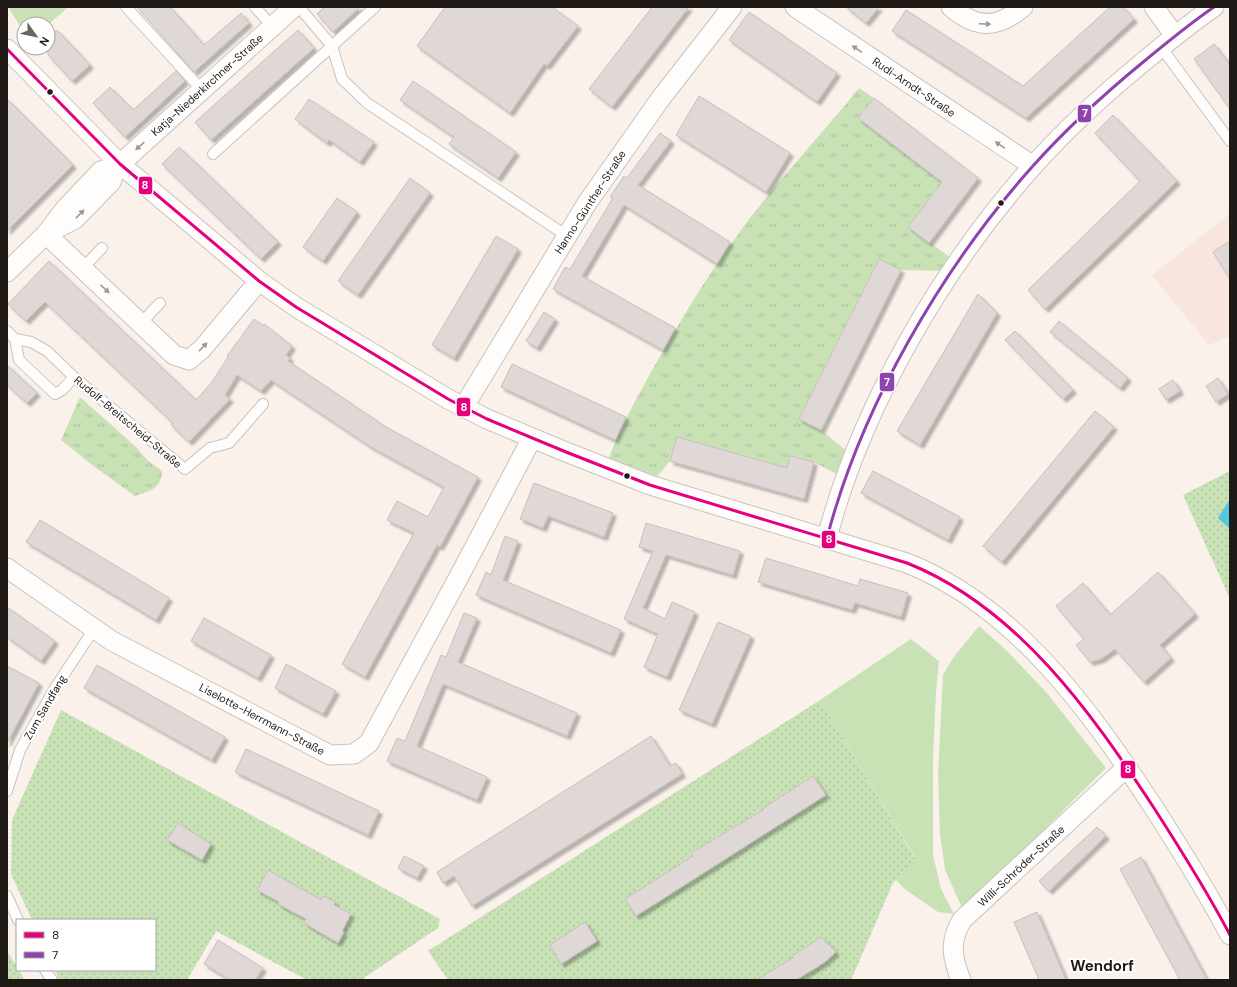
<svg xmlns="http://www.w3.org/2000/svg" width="1237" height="987" font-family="'DM Sans',sans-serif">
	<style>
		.education { fill: #f7e5de }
		.grass { fill: #c8e2b6 }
		.park { fill: url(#park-tufts) }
		.garden { fill: url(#garden-dots) }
		.water { fill: #54c6dd }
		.building { fill: #dfd8d6; stroke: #c6c0be; filter: url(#shadow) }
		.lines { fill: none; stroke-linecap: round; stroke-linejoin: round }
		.service-casing { stroke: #c9c3bd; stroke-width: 12 }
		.minor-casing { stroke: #c9c3bd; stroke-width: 21 }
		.service { stroke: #fefdfc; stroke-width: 10 }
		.minor { stroke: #fefdfc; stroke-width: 19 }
		.bus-1-casing { stroke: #fff; stroke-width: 6 }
		.bus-2-casing { stroke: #fff; stroke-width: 6 }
		.bus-1 { stroke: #e5007d; stroke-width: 3 }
		.bus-2 { stroke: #8e44ad; stroke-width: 3 }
		.oneway { fill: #9a9794 }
		.bus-dot { fill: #1f1a16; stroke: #fff; stroke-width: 1.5 }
		.labels { text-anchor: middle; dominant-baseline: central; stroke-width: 4; stroke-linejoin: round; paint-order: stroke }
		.street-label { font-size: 11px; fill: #1f1a16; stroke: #fff }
		.district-label { font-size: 15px; font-weight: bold; fill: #1f1a16; stroke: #fff }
		.line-badge { stroke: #fff; stroke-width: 1.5 }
		.badge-label { font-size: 11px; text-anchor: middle; font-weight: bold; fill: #fff }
	</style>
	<defs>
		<pattern id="park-tufts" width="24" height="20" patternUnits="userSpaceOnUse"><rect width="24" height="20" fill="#c8e2b6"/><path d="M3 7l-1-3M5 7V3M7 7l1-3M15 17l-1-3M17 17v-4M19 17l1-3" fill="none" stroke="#abc19c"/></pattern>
		<pattern id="garden-dots" width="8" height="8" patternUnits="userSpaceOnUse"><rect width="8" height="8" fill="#c8e2b6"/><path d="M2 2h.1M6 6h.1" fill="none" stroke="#abc19c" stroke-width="1.8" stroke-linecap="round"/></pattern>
		<filter id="shadow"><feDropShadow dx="3.5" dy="3.5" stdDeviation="1" flood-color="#0004"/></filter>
	</defs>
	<rect width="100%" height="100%" fill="#f9f1ea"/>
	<path class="education" d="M1230,214V336L1209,345L1152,275Z"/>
	<path class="grass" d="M8,7H68L48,25L24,24V32Z
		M979,626L1006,650L1047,693L1106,768L963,910L945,870L940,834L938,774L943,675L953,658Z
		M911,639L939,661L936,691L933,759V855L941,889L954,914L938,912L906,890L896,880L915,857L820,700Z"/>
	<path class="park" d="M859,88L874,98L858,118L942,182L908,227L958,263L952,271L901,270L879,259L799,419L821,430L854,457L846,479L814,462L791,456L787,468L677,437L670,461L650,485L605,468C619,429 638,395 658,360C682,318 707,276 736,237C773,185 819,138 859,88Z
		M80,397L136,447L147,460L162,471C161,489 150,491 135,496L96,468L61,440Z"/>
	<path class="garden" d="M1230,471V599L1183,495Z
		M820,700L915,858L893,883L851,980H448L428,951Z
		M61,710L440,919L438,928L361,980H307L216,931L187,980H59L55,970H155V920H32L11,874L12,820Z
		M7,951L25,980H7Z"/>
	<path class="water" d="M1230,499V529L1218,518Z"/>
	<path class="building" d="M137,7H170L204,45L241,13L249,23L194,72Z
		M324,7H360L333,32L317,14Z
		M445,7H552L578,26L547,66L544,64L510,113L417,46Z
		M652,7H689L612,107L589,89Z
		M846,7H879L866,23Z
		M1110,7H1123L1134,19L1026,118L892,31L906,10L1023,86Z
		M749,12L837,73L817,102L729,40Z
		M57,30L90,65L72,81L48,55V38Z
		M298,30L314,48L211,140L195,122Z
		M1214,44L1230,65V109L1194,59Z
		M176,71L185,81L125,137L93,103L110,87L133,110Z
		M413,81L516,152L498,178L449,144L454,137L400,100Z
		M699,96L790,153L766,192L676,135Z
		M874,98L978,178L929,243L908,227L942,182L858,118Z
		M7,99L73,165L7,231Z
		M309,99L374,142L360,162L329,140L327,143L295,119Z
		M1113,115L1177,181L1045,309L1028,290L1140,181L1095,133Z
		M660,133L671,141L638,185L730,242L717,264L624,205L582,276L675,328L663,350L553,289L565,267L570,269L613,198L610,197L624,176L627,178Z
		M179,147L278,242L261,259L162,164Z
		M410,178L430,193L358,295L338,281Z
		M337,198L357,212L323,261L303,247Z
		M496,236L518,249L454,358L432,345Z
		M1230,241V279L1213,252Z
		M879,259L901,270L821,430L799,419Z
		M49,261L196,400L212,382L228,357L227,356L254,319L263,326L264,324L292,346L286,355L290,358L288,361L386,427L478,477L440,547L437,545L365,677L342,664L414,533L387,520L397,501L428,517L444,487L371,447L271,380L261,391L237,375L225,395L230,399L189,442L171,425L173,423L45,302L26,321L8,304Z
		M978,294L997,313L920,445L897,431Z
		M544,312L555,319L537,348L526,341Z
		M1059,321L1128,378L1120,388L1050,332Z
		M1015,331L1073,390L1063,399L1005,340Z
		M512,364L626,417L615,440L501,387Z
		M7,365L37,393L27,403L7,385Z
		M1218,378L1228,394L1216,402L1206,386Z
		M1173,380L1180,391L1166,400L1159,389Z
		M1095,411L1114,427L1002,562L983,546Z
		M677,437L787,468L790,456L814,462L804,499L670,461Z
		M873,471L960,517L948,540L861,493Z
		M534,483L613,513L604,537L548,516L543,528L520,519Z
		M40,520L169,598L156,620L26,542Z
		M646,523L740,551L733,575L666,555L643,608L665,619L672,602L695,612L667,677L644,667L658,634L624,619L653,551L639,547Z
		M505,536L518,541L503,580L621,630L611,653L476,595L486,572L491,575Z
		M766,558L858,586L860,579L908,593L901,617L855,603L852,610L758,582Z
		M1158,572L1195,614L1160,645L1171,658L1144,682L1115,649L1101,659L1090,662L1076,645L1084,639L1056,606L1083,583L1110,615Z
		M7,607L55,641L41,661L7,637Z
		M464,613L477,618L458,662L577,713L567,736L443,684L417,746L487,777L477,800L387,761L397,738L405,741L441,655L446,657Z
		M204,618L271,655L258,678L191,641Z
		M718,622L751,636L712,724L679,710Z
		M286,664L336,691L323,714L275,688Z
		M97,665L225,737L212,760L84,688Z
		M7,666L39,683L7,743Z
		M651,736L670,766L676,763L682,774L472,906L454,876L443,883L437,872Z
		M246,749L379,811L368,835L235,772Z
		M813,776L826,795L636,916L625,899L693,856L691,853L763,810L762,809Z
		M178,823L211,844L202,860L167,840Z
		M1097,827L1106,836L1049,891L1039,881Z
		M404,856L424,866L417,878L398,868Z
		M1141,857L1174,919L1207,980H1180L1120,869Z
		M268,870L321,900L324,896L335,902L334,905L351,914L342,931L344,932L338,943L304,923L306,919L278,904L279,902L257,890Z
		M1037,912L1066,980H1039L1014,922Z
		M585,922L597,941L561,964L550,945Z
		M821,937L836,952L825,962L796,980H756L793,958L792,956Z
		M218,940L263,968L255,980H230L204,964Z"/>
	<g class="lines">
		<defs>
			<path id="service" d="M126,7L202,90
				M255,7L272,26
				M299,7L332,46L342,79L367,103L567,236
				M1161,47L1230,141
				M213,154L375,7
				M83,268L102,248
				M141,323L160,303
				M7,331L15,339L31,342L47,351L74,377L185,469L210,448L229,443L263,404
				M15,339L19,360L55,394L62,390L74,377
				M7,791L20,750L55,688L94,629
				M7,896L18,920
				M45,970L52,980"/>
			<path id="minor" d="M795,7L1033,166
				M951,7C977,29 997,29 1023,7
				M1154,7L1175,36
				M7,49L120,164L259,281L296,307L448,399L487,419L566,452L650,485L907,563C1017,607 1091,712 1154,808C1181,850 1207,891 1230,935
				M46,234L75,219L111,182L116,167L120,164L294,7
				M46,234L174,355L189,360L202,349L259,281
				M7,272L46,234L65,209L101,171L116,167
				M463,408L587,203L661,98L732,7
				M827,538C861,407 942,268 1032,167C1066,129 1103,95 1142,63C1165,44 1189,24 1214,7
				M7,568L112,641L330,755L354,754L369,743L462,571L532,438
				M961,980C952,958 949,941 962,920L1127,767"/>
		</defs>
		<use href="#service" class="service-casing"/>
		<use href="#minor" class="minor-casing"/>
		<use href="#service" class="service"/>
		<use href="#minor" class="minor"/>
		<defs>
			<path id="bus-1" d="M7,49L120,164L259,281L296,307L448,399L487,419L566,452L650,485L907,563C1017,607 1091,712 1154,808C1181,850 1207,891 1230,935"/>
			<path id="bus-2" d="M827,538C861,407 942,268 1032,167C1066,129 1103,95 1142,63C1165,44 1189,24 1214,7"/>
		</defs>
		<use href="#bus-1" class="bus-1-casing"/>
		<use href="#bus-2" class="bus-2-casing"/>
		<use href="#bus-1" class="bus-1"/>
		<use href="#bus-2" class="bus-2"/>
	</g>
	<defs><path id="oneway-solid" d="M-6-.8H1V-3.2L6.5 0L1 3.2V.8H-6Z"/></defs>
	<g class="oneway">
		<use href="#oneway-solid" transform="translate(985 24) rotate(3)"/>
		<use href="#oneway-solid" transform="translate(857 49) rotate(-146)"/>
		<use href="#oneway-solid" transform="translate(1000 145) rotate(-146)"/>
		<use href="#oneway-solid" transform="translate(140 146) rotate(138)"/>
		<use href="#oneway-solid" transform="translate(80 214) rotate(-46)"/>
		<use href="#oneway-solid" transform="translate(105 289) rotate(43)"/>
		<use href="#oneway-solid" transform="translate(203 347) rotate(-46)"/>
	</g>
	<g class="bus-dot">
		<circle cx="50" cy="92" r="3.5"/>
		<circle cx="1001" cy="203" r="3.5"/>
		<circle cx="627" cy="476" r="3.5"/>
	</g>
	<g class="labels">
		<g class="street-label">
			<text transform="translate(207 85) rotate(-42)">Katja-Niederkirchner-Straße</text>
			<text transform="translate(914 87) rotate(34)">Rudi-Arndt-Straße</text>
			<text transform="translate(590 202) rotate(-57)">Hanno-Günther-Straße</text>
			<text transform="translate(128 422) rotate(40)">Rudolf-Breitscheid-Straße</text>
			<text transform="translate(45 707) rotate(-60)">Zum Sandfang</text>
			<text transform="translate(262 719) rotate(28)">Liselotte-Herrmann-Straße</text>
			<text transform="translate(1021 866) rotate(-43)">Willi-Schröder-Straße</text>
		</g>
		<g class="district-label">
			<text x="1102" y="966">Wendorf</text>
		</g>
	</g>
	<g class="line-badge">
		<rect x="1077" y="104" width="15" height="19" rx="4" fill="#8e44ad"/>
		<rect x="138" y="176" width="15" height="19" rx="4" fill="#e5007d"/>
		<rect x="879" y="372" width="16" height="20" rx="4" fill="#8e44ad"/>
		<rect x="456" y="397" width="15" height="20" rx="4" fill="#e5007d"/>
		<rect x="821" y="530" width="15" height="19" rx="4" fill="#e5007d"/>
		<rect x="1120" y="760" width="16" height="19" rx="4" fill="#e5007d"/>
	</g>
	<g class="badge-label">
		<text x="1085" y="117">7</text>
		<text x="145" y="189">8</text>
		<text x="887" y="386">7</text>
		<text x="464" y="411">8</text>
		<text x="829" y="543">8</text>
		<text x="1128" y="773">8</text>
	</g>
	<rect width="1237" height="987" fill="none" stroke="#1f1a16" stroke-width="16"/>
	<rect x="16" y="919" width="140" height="52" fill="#ffffff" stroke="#a5a3a2"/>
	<rect x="24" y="932" width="20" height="6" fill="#e5007d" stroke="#a5a3a2"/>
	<text x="52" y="939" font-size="12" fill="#1f1a16">8</text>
	<rect x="24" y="952" width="20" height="6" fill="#8e44ad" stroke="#a5a3a2"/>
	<text x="52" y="959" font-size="12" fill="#1f1a16">7</text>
	<g transform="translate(36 36) rotate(123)"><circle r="19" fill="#ffffff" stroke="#a5a3a2"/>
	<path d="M0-3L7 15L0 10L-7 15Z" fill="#6b6560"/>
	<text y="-6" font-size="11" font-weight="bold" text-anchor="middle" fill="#1f1a16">N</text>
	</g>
</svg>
